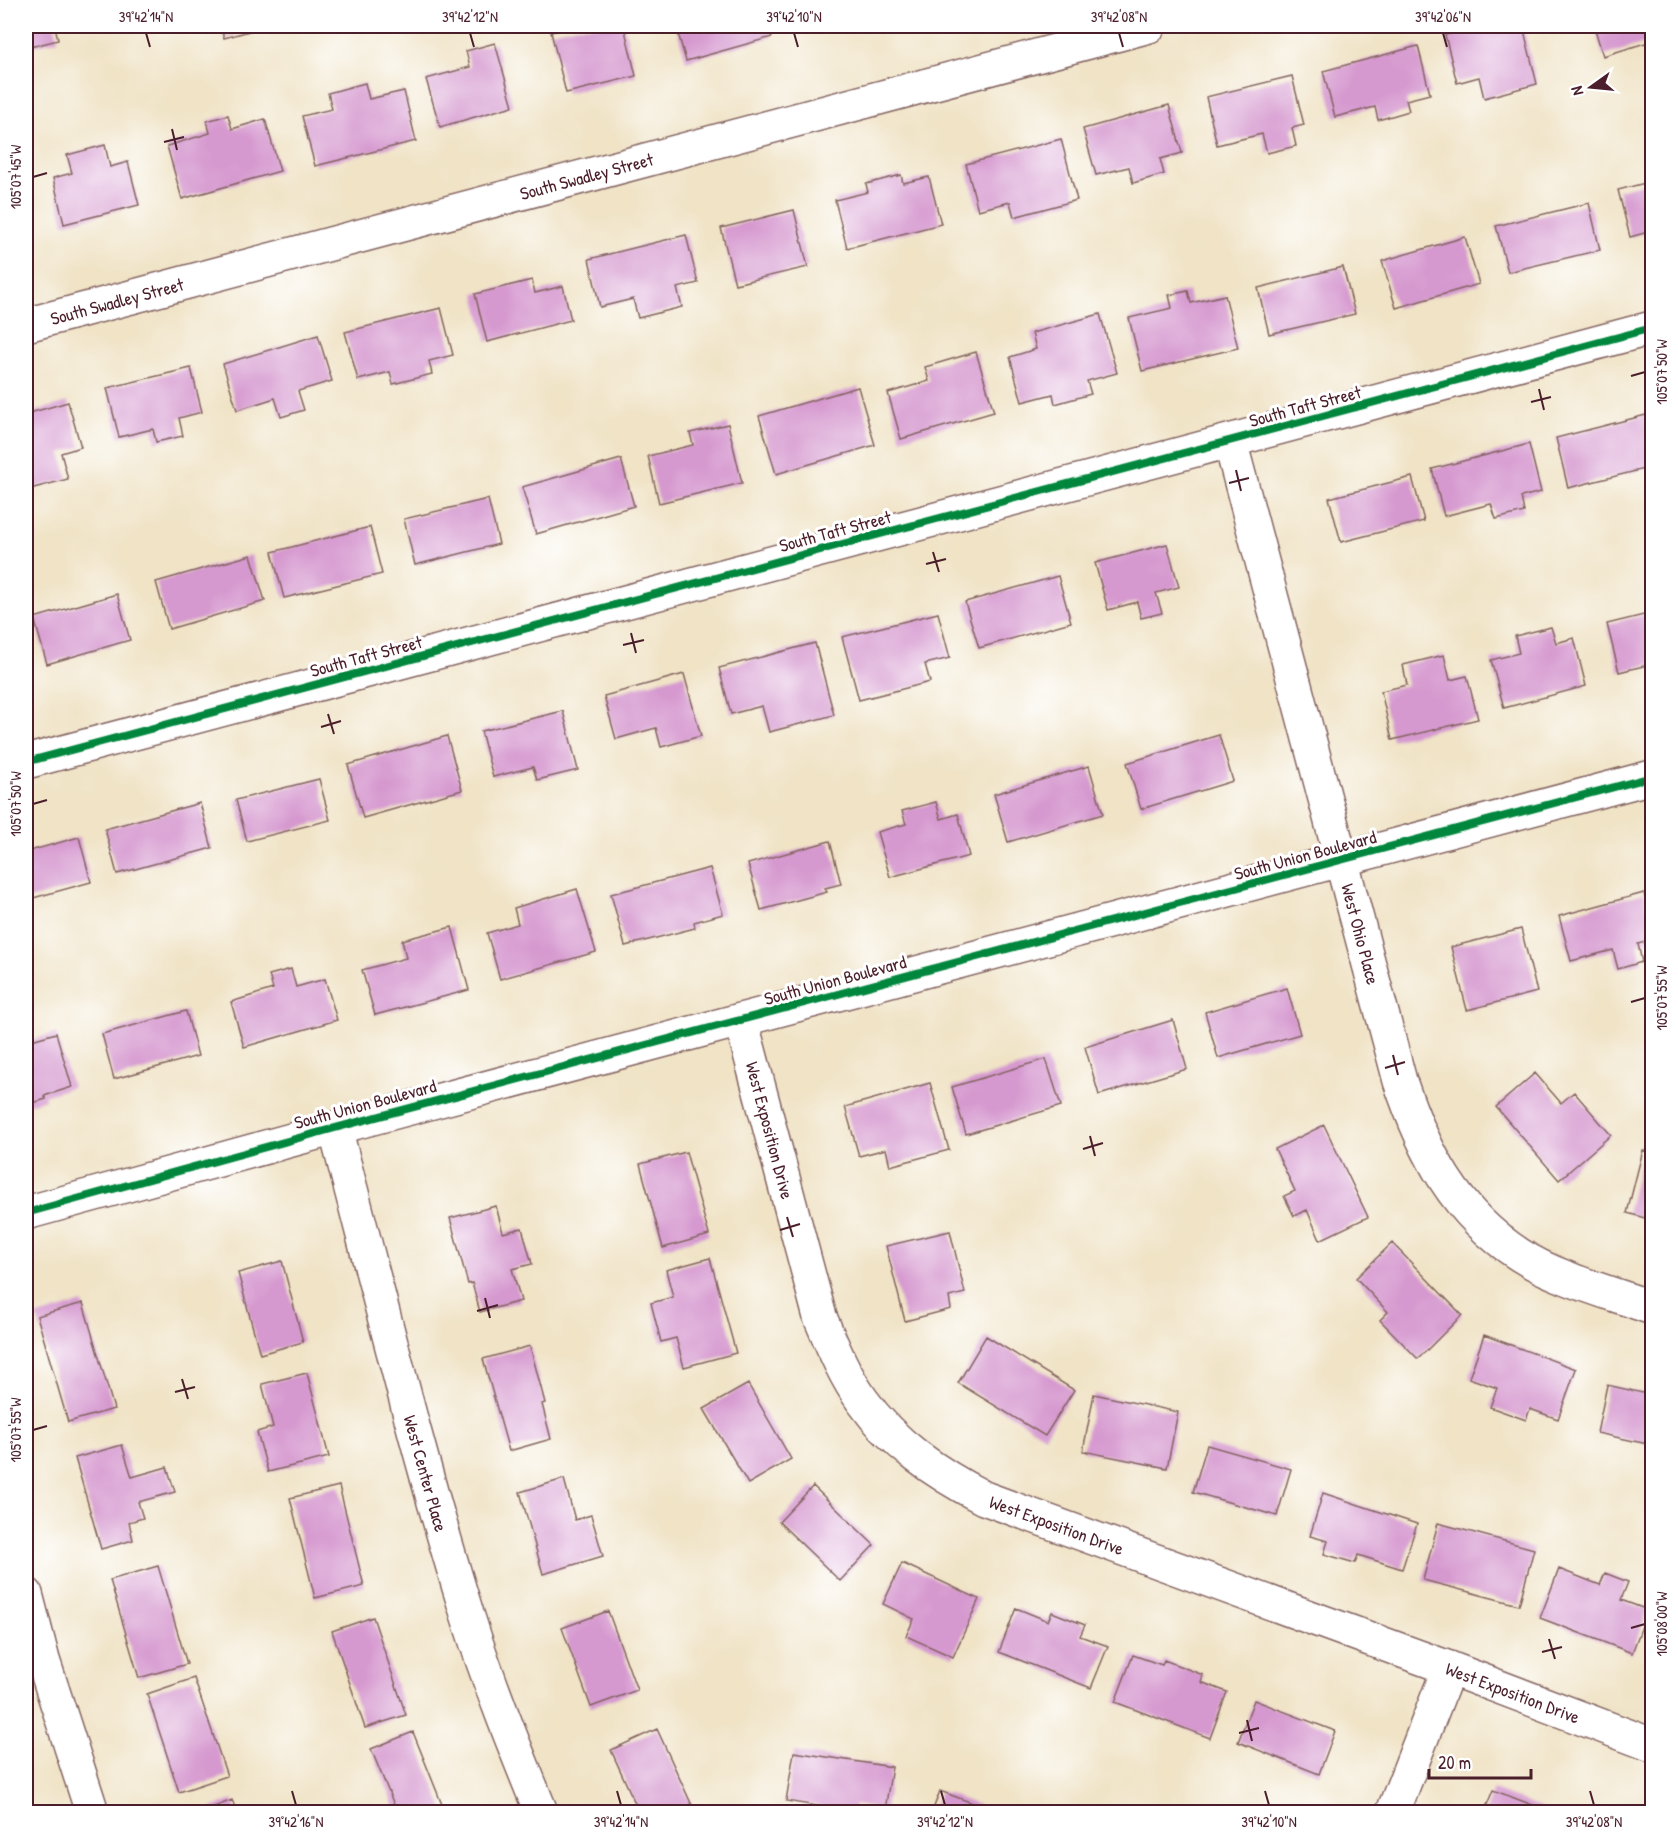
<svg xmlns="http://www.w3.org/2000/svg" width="1678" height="1838" font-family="'Patrick Hand',sans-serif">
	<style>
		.building { fill: #d598cf }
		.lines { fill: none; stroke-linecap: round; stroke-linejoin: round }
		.minor-casing { stroke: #846461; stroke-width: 36 }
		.secondary-casing { stroke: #846461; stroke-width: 36 }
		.minor { stroke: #fff; stroke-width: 33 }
		.secondary { stroke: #fff; stroke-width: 33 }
		.cycleway-casing { stroke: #fff; stroke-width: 11 }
		.cycleway { stroke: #00873e; stroke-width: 8 }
		.ticks { fill: none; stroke: #4a1f2b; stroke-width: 2 }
		.labels { text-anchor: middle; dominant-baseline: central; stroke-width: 6; stroke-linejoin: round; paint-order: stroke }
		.street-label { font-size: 18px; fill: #4a1f2b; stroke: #fff }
		.neatline { fill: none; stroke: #4a1f2b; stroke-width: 2 }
		.ticks-label { font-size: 15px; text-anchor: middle; fill: #4a1f2b }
	</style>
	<rect width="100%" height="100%" fill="#fff"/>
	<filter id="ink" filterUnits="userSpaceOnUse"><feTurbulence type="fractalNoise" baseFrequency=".0167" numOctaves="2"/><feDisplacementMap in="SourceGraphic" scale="12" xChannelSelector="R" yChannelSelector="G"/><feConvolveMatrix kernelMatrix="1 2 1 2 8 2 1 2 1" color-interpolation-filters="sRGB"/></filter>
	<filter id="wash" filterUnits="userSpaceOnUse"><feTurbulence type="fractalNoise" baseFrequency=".008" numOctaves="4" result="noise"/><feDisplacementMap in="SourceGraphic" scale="24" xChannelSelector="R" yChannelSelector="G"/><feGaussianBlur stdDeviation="1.35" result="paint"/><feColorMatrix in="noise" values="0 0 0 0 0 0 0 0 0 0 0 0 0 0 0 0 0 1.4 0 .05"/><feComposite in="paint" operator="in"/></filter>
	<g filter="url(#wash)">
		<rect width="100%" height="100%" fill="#f0e3c6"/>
		<g id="blocks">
			<path class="building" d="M26,26H55L58,40L30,47Z
				M220,26H252L253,30L224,38Z
				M578,26H624L636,76L566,93L551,32Z
				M676,26H768L772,37L686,61Z
				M1482,26H1523L1537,84L1484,98L1479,77L1457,83L1445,35Z
				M1594,26H1652V41L1603,56Z
				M495,43L513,106L440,127L426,79L470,67L466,51Z
				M1418,46L1430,94L1406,100L1409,111L1378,120L1375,107L1335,117L1323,71Z
				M1292,76L1304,125L1292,128L1296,146L1267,153L1262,134L1217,145L1206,97Z
				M365,83L369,99L404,91L416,141L315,166L302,116L332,109L328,93Z
				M1169,105L1182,153L1160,159L1164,174L1133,183L1129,167L1096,175L1083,129Z
				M228,115L232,129L265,119L280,171L182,199L167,146L210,133L207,121Z
				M1061,139L1077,200L1014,217L1010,202L978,210L966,164Z
				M105,145L110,167L128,162L139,205L64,224L53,178L72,173L67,155Z
				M1652,166V231L1630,237L1618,190L1649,182L1646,168Z
				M901,175L903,183L929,177L941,224L847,248L835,200L868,192L866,184Z
				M1589,203L1600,250L1508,272L1496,226Z
				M794,210L808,267L735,284L721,228Z
				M686,235L698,283L677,288L682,307L638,318L633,299L600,307L589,259Z
				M1465,237L1479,284L1396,308L1382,261Z
				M1343,267L1355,314L1269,334L1258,288Z
				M532,280L535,293L563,286L571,320L487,342L475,294Z
				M1188,291L1191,303L1225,295L1238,348L1142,371L1129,318L1172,308L1169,295Z
				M441,308L453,355L429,361L432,374L393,384L390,372L358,380L345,332Z
				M1100,314L1117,373L1087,381L1091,394L1055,404L1053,394L1022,402L1010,357L1036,349L1032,333Z
				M318,335L332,381L298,391L304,410L281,417L275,398L237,410L223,364Z
				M976,352L994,412L901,439L888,393L929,381L925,367Z
				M191,368L202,412L179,418L183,436L156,442L153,429L119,437L107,388Z
				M858,387L875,445L776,474L759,416Z
				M68,402L81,447L61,453L68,479L30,489L26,473V414Z
				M1650,414L1652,423V467L1568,488L1556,438Z
				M728,424L742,483L659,503L648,456L693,445L690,433Z
				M1529,444L1541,492L1521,497L1524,512L1496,519L1491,504L1444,516L1432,469Z
				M621,459L634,506L536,534L522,487Z
				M1412,477L1424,521L1341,542L1329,498Z
				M488,499L499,544L415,565L404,519Z
				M370,527L382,574L284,598L272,552Z
				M1167,544L1179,587L1156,593L1162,613L1141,618L1137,602L1108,610L1095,563Z
				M251,555L265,601L169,629L156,582Z
				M1058,576L1071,622L979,648L965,602Z
				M117,594L130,640L47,664L34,618Z
				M1652,597V664L1619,672L1607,624L1652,613L1648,598Z
				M938,613L950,658L925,664L930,682L859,700L842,637Z
				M1551,627L1556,643L1574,638L1586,686L1504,708L1491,660L1519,653L1515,636Z
				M815,643L834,715L769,732L762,706L731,714L719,668Z
				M1444,655L1450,680L1467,676L1478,719L1392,740L1381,691L1407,685L1403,665Z
				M684,674L701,736L661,747L656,728L616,739L604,696Z
				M563,711L578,770L537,780L533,767L493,777L481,731Z
				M1219,735L1233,781L1141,809L1127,763Z
				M447,736L462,790L363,818L348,765Z
				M1089,766L1103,814L1008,842L994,794Z
				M319,779L330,820L247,841L236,800Z
				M936,802L941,819L958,814L969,856L890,877L877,832L906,824L902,811Z
				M200,803L212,848L117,874L105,829Z
				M79,837L91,882L26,900V852Z
				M830,841L841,884L825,888L827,892L761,910L748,864Z
				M710,868L723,914L694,922L695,928L625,946L611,894Z
				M577,889L596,952L500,979L487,933L518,924L514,908Z
				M1644,893L1652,926V940L1638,944L1642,962L1618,969L1613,950L1571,961L1559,916Z
				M452,927L469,990L375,1015L362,970L406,958L402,940Z
				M1521,929L1537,992L1467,1010L1451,947Z
				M291,969L296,987L325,979L337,1020L244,1047L231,1002L273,989L269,975Z
				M1287,988L1300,1034L1218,1058L1205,1012Z
				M186,1011L198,1056L114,1079L102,1034Z
				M1173,1020L1187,1069L1099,1095L1085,1047Z
				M56,1033L72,1087L44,1096L46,1099L26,1105V1036L28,1041Z
				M1046,1059L1061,1106L966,1134L952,1087Z
				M1535,1073L1561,1103L1574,1092L1611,1135L1559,1180L1496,1107Z
				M930,1083L949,1150L890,1166L886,1149L859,1156L845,1107Z
				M1324,1125L1368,1217L1320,1240L1307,1210L1294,1216L1284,1196L1295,1191L1275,1149Z
				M1643,1150L1652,1153V1220L1627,1213Z
				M686,1152L709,1235L663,1248L640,1164Z
				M496,1206L503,1233L522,1228L532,1264L512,1269L521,1301L480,1312L472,1283L468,1284L450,1218Z
				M950,1231L965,1293L949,1297L951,1309L905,1321L886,1246Z
				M1392,1243L1462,1315L1418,1359L1380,1320L1388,1312L1356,1278Z
				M710,1258L736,1353L684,1367L676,1338L661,1342L651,1303L673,1297L666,1270Z
				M282,1261L303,1342L260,1354L238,1273Z
				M83,1303L114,1409L68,1422L37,1316Z
				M1484,1335L1576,1369L1558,1419L1530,1409L1526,1420L1490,1407L1497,1388L1469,1378Z
				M986,1336L1074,1390L1045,1436L958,1383Z
				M530,1346L545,1403L542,1404L551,1439L509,1451L483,1359Z
				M307,1373L329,1457L268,1472L257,1432L273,1427L262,1384Z
				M748,1384L791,1459L748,1484L704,1409Z
				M1607,1385L1652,1395V1445L1597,1433Z
				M1094,1394L1178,1412L1167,1468L1083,1451Z
				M122,1445L132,1477L167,1467L175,1492L138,1502L143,1518L129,1522L133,1540L101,1549L75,1458Z
				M1207,1445L1291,1469L1277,1516L1193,1492Z
				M564,1479L575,1520L591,1515L603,1556L543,1574L520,1492Z
				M339,1486L364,1586L315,1598L290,1498Z
				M813,1486L874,1545L840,1581L779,1522Z
				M1323,1493L1417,1524L1402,1569L1358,1555L1355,1563L1324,1554L1328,1541L1310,1536Z
				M1438,1523L1534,1549L1519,1605L1423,1580Z
				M902,1563L979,1599L953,1657L906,1636L914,1619L883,1604Z
				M158,1566L187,1664L139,1678L110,1580Z
				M1559,1569L1600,1585L1605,1573L1628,1582L1621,1600L1648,1610L1632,1653L1540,1618Z
				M1016,1608L1048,1621L1052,1612L1085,1625L1080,1636L1108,1646L1091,1688L999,1652Z
				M608,1611L637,1690L591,1707L562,1628Z
				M373,1617L406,1715L365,1728L332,1631Z
				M1133,1655L1162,1665L1164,1660L1203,1675L1201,1682L1227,1692L1210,1738L1115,1702Z
				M194,1678L227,1776L179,1792L147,1694Z
				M1254,1700L1335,1731L1319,1774L1238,1742Z
				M657,1729L695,1812H639L611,1750Z
				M413,1732L445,1812H397L371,1749Z
				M794,1752L892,1767L885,1810L855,1805L853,1812L786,1801Z
				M1493,1790L1551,1812H1484Z
				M940,1791L997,1812H932Z
				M232,1800L237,1812H202Z"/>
		</g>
	</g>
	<g filter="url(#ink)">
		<use href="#blocks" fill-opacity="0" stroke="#846461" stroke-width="1.5"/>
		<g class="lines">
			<defs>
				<g id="minor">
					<path id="s1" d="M26,325L1149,26"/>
					<path id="s2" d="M1230,441L1400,1081C1424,1152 1455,1213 1520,1255C1555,1278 1612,1293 1652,1308"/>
					<path d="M26,762L1652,328"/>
					<path id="s3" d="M741,1020L820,1317C832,1345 844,1375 862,1400C893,1444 936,1473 984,1498L1449,1668L1652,1745"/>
					<path id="s4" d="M335,1128C378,1291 418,1456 468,1617C489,1684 515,1748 541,1812"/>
					<path d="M26,1594L43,1660L92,1812"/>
					<path d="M1393,1812L1449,1668"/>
				</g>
				<path id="secondary" d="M26,1213L335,1128L1652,777"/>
			</defs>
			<use href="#minor" class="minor-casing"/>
			<use href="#secondary" class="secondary-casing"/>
			<use href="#minor" class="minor"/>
			<use href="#secondary" class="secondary"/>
			<defs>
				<path id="cycleway" d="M26,762L1652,328
					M26,1213L335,1128L1652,777"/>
			</defs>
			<use href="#cycleway" class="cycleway-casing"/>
			<use href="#cycleway" class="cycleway"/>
		</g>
	</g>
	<path class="ticks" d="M146,33L150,47M470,33L474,47M794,33L798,47M1119,33L1123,47M1443,33L1447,47M172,129L177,150M164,142L184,137M33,177L47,173M1631,376L1645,372M1539,389L1544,410M1531,402L1551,397M1236,470L1241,491M1229,483L1249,478M933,552L939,572M926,564L946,559M631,633L636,653M623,645L644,640M328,714L334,734M321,727L341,721M33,804L47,800M1631,1002L1645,998M1393,1055L1398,1075M1385,1068L1405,1062M1090,1136L1095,1156M1083,1149L1103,1143M787,1217L793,1237M780,1230L800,1224M485,1298L490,1318M477,1311L498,1305M182,1379L188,1399M175,1392L195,1387M33,1430L47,1426M1631,1628L1645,1624M1549,1639L1555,1659M1542,1652L1562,1647M1247,1720L1252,1741M1239,1733L1259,1728M292,1791L296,1805M617,1791L621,1805M941,1791L945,1805M1265,1791L1269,1805M1590,1791L1594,1805"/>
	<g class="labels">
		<g class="street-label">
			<text stroke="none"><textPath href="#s1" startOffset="580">South Swadley Street</textPath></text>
			<text stroke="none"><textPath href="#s1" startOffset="94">South Swadley Street</textPath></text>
			<text transform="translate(1305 406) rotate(-15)">South Taft Street</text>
			<text transform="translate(835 531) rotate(-15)">South Taft Street</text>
			<text transform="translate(366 656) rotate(-15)">South Taft Street</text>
			<text transform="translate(1305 855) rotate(-15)">South Union Boulevard</text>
			<text stroke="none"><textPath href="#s2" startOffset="510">West Ohio Place</textPath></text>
			<text transform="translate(835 980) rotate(-15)">South Union Boulevard</text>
			<text transform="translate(365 1104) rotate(-15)">South Union Boulevard</text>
			<text stroke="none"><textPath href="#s3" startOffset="114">West Exposition Drive</textPath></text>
			<text stroke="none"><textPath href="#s4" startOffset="357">West Center Place</textPath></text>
			<text stroke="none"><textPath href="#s3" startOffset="636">West Exposition Drive</textPath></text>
			<text stroke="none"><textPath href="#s3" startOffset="1122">West Exposition Drive</textPath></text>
		</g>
	</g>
	<rect width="1678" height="1838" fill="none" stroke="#fff" stroke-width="66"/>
	<g transform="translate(1591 87) rotate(255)" stroke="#ffffff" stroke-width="4.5" paint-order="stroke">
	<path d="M0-4.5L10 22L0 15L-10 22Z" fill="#4a1f2b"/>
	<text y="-9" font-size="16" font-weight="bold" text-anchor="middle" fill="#4a1f2b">N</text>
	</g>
	<path d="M1429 1769v9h102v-9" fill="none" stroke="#4a1f2b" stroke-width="3"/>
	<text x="1438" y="1769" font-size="18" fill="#4a1f2b" stroke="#ffffff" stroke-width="4.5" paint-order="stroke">20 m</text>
	<rect x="33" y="33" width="1612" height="1772" class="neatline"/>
	<g class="ticks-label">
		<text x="146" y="22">39°42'14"N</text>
		<text x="470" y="22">39°42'12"N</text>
		<text x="794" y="22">39°42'10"N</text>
		<text x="1119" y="22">39°42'08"N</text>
		<text x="1443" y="22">39°42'06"N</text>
		<text transform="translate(16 177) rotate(-90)" y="5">105°07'45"W</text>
		<text transform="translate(1662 372) rotate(-90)" y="5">105°07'50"W</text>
		<text transform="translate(16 804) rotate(-90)" y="5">105°07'50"W</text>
		<text transform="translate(1662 998) rotate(-90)" y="5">105°07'55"W</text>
		<text transform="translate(16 1430) rotate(-90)" y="5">105°07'55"W</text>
		<text transform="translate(1662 1624) rotate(-90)" y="5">105°08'00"W</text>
		<text x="296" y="1827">39°42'16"N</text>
		<text x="621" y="1827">39°42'14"N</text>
		<text x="945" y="1827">39°42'12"N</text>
		<text x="1269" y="1827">39°42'10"N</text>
		<text x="1594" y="1827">39°42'08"N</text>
	</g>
</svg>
